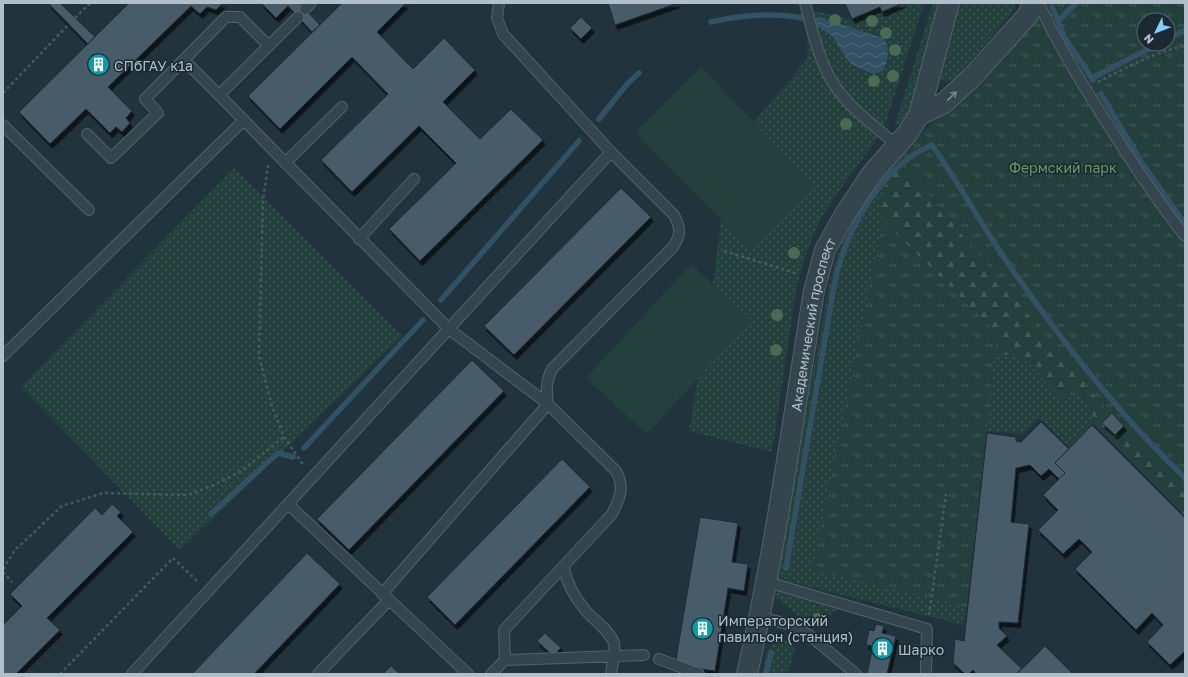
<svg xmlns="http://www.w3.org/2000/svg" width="1188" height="677" font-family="'Golos Text',sans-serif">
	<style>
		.grass { fill: url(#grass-dots); fill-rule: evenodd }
		.forest { fill: url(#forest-firs); fill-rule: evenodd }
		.park { fill: url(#park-tufts); fill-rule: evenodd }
		.garden { fill: #24403c }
		.water { fill: url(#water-waves) }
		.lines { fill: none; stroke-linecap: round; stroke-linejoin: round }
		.stream { stroke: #315264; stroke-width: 5.5 }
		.building { fill: #465c67; stroke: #1c2b34; filter: url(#shadow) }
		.service-casing { stroke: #53626b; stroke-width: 12 }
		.minor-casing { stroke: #53626b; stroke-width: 22 }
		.path { stroke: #425c59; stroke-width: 2.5; stroke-dasharray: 3 3; stroke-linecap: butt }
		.service { stroke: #35454d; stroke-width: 10 }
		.minor { stroke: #35454d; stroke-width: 20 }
		.tree { fill: #466d53 }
		.oneway { stroke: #798891 }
		.labels { text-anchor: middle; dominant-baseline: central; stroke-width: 3; stroke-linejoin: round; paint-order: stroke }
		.poi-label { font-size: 14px; fill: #b0bfc9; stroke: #1a2932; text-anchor: start }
		.park-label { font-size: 14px; fill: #659c65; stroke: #1a2932 }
		.street-label { font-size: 14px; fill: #b0bfc9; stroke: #1a2932 }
	</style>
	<defs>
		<pattern id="grass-dots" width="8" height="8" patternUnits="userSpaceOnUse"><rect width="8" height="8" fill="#24403c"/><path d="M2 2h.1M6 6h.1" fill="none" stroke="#415a57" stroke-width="1.8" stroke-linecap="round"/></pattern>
		<pattern id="forest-firs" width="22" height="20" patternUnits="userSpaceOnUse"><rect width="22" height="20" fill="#24403c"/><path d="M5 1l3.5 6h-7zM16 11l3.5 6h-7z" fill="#415a57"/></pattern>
		<pattern id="park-tufts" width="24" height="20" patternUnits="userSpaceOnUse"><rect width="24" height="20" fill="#24403c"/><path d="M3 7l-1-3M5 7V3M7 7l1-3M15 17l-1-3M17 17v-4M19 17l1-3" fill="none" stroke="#415a57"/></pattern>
		<pattern id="water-waves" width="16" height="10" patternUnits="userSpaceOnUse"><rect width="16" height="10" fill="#315264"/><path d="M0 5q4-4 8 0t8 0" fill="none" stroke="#4c6979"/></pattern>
		<filter id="shadow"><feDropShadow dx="2.5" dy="4.5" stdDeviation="0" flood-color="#0009"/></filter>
	</defs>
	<rect width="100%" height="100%" fill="#21343d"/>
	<path class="grass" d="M905,3H924L884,128C839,92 825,65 811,10L853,20L880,9L882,13ZM825,17L848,27L879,35L886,41L887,52L873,74L863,71L847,60L836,42L829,34Z
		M933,3H940C933,28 917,113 899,126L895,124Z
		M960,3H1016L1010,15L957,77L946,82L942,80L940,76Z
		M803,12L813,52L828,83L879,136L836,195L820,220L807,250L796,290L772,452L689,431L698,378L752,320L713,284L721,220L749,248L815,186L754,122L804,63C812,48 805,29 801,13Z
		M898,157C885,182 880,192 883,221L997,333L996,353L1023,358L1063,399L1081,388L1082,395L1094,417L1093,423L1069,447L1040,418L1023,434L988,431L964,625L779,579L777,577L828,288C834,266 840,243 851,223C864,200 881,178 898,157Z
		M234,168L402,336L180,550L21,387Z
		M778,592L840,609L810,625L775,597Z
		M780,639L796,645L788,674H762C765,662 766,642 780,639Z"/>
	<path class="forest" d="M1144,20V44L1185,97V516L1093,423C1096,410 1083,401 1081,388L1063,399L1023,358L996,353L997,333L883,221C878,197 887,178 898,157ZM1102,423L1124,426L1115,435Z"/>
	<path class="park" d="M1044,3H1185V487L1115,420L898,157L1041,17ZM1144,20H1168V44H1144Z
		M883,221L997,333L967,607L812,570Z"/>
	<path class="garden" d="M701,67L815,186L749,248L635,132Z
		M691,264L752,320L647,434L586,378Z"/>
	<path class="water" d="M820,17L883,38C891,47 888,61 883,71L873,74L854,66L847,60L833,37L817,25L815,18Z"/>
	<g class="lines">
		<path class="stream" d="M1052,7L1065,38L1093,80
			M1058,21L1076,3
			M711,22C742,15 772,12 803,18
			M1168,39L1185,30
			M1092,78L1158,44
			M1101,94L1140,160L1185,224
			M599,119L628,83L639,73
			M441,300L579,141
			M304,448L423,320
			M211,514L278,453L293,457
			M786,568L834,286C844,233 880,167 932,145C955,178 975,213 997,247C1052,329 1114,410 1185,478
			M766,674L771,653"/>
	</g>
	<path class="building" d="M48,3H60L95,37L88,44Z
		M129,3H223L216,10L207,7L200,14L191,6L108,87L132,111L126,118L130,123L122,132L116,127L110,133L86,109L50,144L19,112Z
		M261,3H299L320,25L312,32L288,6L276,18Z
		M342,3H406L377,32L413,69L444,38L475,70L443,102L480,139L511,109L543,140L420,261L389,229L456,163L419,126L352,192L321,160L388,94L352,57L280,129L248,96Z
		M608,3H678L615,25Z
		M845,3H903L882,12L880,7L852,19Z
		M581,17L592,28L581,39L570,28Z
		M621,188L651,217L514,355L484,326Z
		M472,360L504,391L349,550L317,519Z
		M1112,413L1124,426L1115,435L1102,423Z
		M1041,422L1069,449L1055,463L1065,473L1059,479L1049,469L1041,476L1030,465L1016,468L1011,522L1029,524L1018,623L999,622V628L1007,636L997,645L1022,669L1016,674H976L973,670L969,674H965L953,663L955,639L964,641L987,433L1016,437V441L1021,442Z
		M1092,425L1185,518V651L1170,665L1147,642L1163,625L1152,613L1136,630L1075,569L1092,552L1079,539L1063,554L1038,530L1058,510L1043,495L1065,473L1055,463Z
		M562,459L590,487L455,625L427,597Z
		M112,504L121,512L117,516L133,532L47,618L60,630L16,674H3V625L22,606L10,594L95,508L102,515Z
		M700,517L738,523L732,562L748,564L744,591L728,588L715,671L675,665Z
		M307,553L340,584L254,674H192Z
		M876,624L884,626L882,633L896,636L887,674H867L873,646L866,645L869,630L874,631Z
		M545,633L561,648L553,656L537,641Z
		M1045,646L1073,674H1016L1022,669Z
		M391,666L400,674H383Z"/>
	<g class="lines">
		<defs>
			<path id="service" d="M805,3C811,26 816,49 826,70C840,102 871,123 897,145
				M1033,4L1041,8C1058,44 1079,79 1100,112C1127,155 1154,197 1185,236
				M305,9L311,3
				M298,17L219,95L449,329L548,404L616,471C625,487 620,498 612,514L504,630L505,660
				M184,60L219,95
				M3,125L89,210
				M87,134L111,158L158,113L145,99L226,17H240L269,46
				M285,163L342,107
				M359,239L414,179
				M3,356L244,120
				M288,504L468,674
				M564,568C567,585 575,598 586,611C595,621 609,630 614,643C616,652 612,665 611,674
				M767,582L927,629L926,674
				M382,594L548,404C546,390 546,381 552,369L673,247C681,235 681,228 674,215L611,152L503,34L497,18L499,3
				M760,617L791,625L809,635L856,674
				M659,659L699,674
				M132,674L611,152
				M318,674L389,600
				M491,674L505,660L644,655"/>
			<g id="minor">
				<path d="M919,115L944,103L972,77L1028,15L1033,3"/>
				<path id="s1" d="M747,674C776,547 793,419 814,291L825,250L844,216L871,175L907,134L919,115L949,3"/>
			</g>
		</defs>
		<use href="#service" class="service-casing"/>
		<use href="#minor" class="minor-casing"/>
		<path class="path" d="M75,18L90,3
			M1098,82C1126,68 1154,52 1185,46
			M3,93L69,24
			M268,165L263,200L259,356L272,406L284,437L304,466
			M724,251L798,274
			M3,569L15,550L62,506L103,493L188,495L214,485L240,472L284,437
			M3,572L12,582
			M929,615L946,494
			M60,674L173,558L198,582"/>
		<use href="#service" class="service"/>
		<use href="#minor" class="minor"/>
	</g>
	<g class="tree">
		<circle cx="835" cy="20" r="6"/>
		<circle cx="872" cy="21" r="6"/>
		<circle cx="886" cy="33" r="6"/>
		<circle cx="895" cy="50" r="6"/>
		<circle cx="893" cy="76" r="6"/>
		<circle cx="874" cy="81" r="6"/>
		<circle cx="846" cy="124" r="6"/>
		<circle cx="794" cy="253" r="6"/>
		<circle cx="777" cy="315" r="6"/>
		<circle cx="776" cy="350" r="6"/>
		<circle cx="818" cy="619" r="6"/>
	</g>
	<defs><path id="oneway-shaft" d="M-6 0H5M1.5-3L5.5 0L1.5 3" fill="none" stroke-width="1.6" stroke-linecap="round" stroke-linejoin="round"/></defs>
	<use class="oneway" href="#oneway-shaft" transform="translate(952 96) rotate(-44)"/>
	<defs>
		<symbol id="building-disc" viewBox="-11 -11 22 22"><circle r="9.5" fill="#0f9aa8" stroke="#1a2932"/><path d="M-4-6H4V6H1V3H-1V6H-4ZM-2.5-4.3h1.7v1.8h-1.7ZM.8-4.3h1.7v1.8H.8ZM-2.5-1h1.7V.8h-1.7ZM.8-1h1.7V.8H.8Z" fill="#fff"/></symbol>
	</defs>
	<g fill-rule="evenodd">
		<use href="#building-disc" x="86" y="52" width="25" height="25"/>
		<use href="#building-disc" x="690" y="616" width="25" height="25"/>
		<use href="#building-disc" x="870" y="636" width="25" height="25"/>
	</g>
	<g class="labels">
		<g class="poi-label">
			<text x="114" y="65">СПбГАУ к1а</text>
			<text x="718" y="620">Императорский<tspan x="718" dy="16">павильон (станция)</tspan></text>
			<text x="898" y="649">Шарко</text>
		</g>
		<g class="park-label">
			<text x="1063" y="167">Фермский парк</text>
		</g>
		<g class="street-label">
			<text stroke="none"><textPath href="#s1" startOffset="356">Академический проспект</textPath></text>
		</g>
	</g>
	<rect width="1188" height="677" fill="none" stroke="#b0bfc9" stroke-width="8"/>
	<g transform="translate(1156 32) rotate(227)"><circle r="19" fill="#1a2932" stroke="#56656e"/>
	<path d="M0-3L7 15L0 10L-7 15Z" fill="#7fcfff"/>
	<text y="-6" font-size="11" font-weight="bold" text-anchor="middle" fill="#b0bfc9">N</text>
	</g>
</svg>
